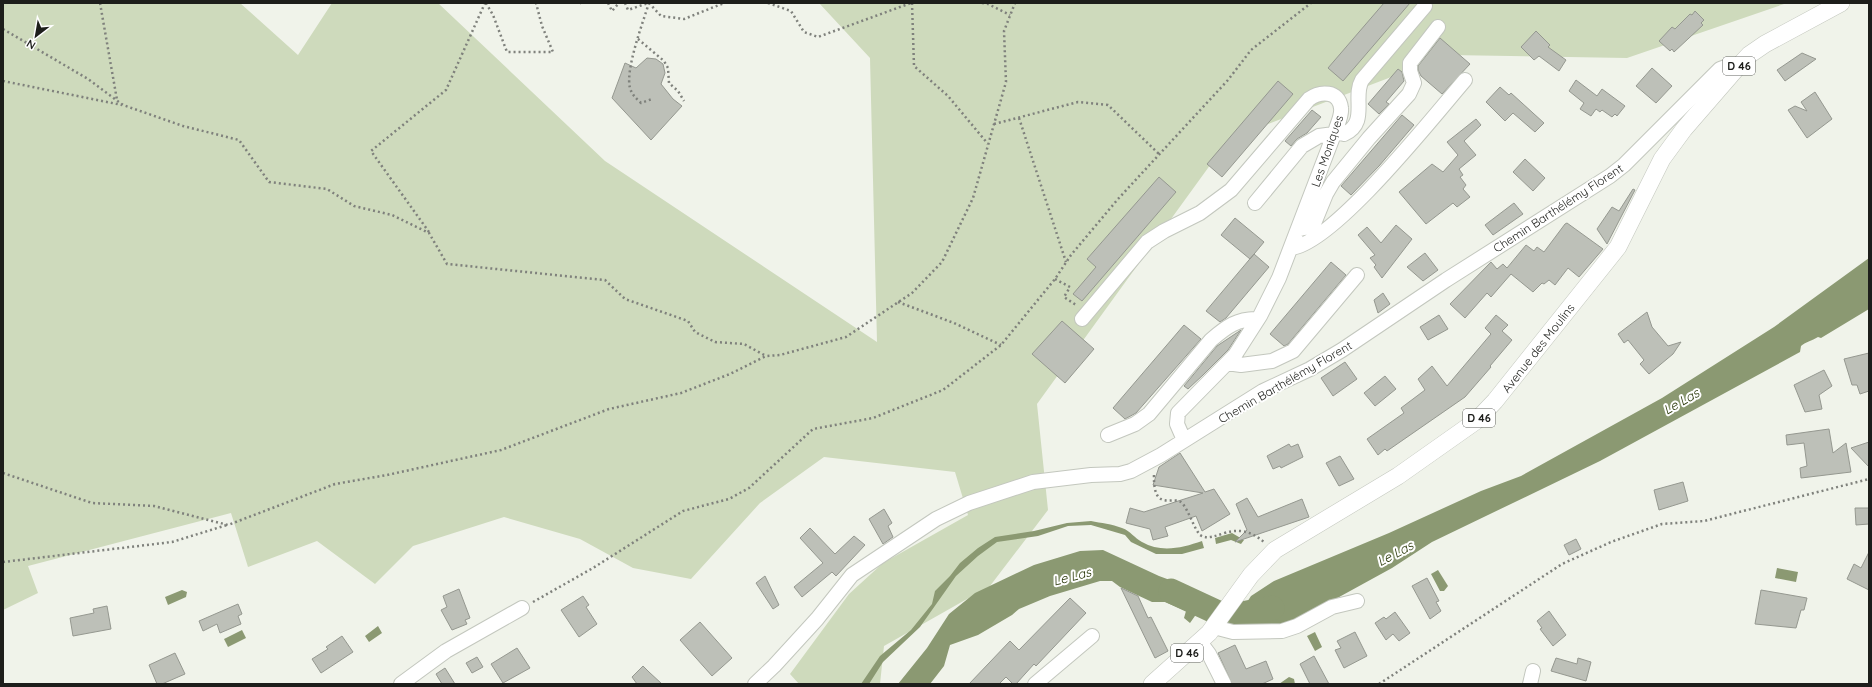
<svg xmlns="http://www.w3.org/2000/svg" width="1872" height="687" font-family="Quicksand,sans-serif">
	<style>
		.green { fill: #cedabc }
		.water { fill: #8b9972 }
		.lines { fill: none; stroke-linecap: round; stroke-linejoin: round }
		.river { stroke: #8b9972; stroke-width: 25 }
		.building { fill: #bdc0b8; stroke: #959890 }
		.minor-casing { stroke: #c3c7be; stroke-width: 16 }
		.major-casing { stroke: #c3c7be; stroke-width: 18 }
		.path { stroke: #7f817c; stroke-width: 2.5; stroke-dasharray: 2 3; stroke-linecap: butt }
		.minor { stroke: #fff; stroke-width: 14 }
		.major { stroke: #fff; stroke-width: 17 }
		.labels { text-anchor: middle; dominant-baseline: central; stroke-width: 4; stroke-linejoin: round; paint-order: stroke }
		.shield { fill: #fff; stroke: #61625f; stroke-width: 1 }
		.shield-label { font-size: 11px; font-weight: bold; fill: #1d1e1b }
		.street-label { font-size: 12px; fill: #1d1e1b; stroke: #fff }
		.water-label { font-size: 13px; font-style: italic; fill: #2a3809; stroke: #fff }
	</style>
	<rect width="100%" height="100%" fill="#f0f3ea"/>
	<path class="green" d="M3,3H240L298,55L332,3H438L605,161L877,342L870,58L819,3H1787L1627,58L1449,55L1229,139L1037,404L1048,510L990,586L884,646L880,684H799L790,674L849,594L883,563L968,515L955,472L824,457L760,503L691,579L633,568L580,539L504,517L413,546L375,584L317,541L248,567L231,513L28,566L38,593L3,610Z"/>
	<path class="water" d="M1869,258V309L1821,338L1818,337C1812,341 1805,342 1801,346L1800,352L1600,461L1432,542L1392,568L1310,613L1286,624H1233L1251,596L1274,581L1389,533L1481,491L1521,476L1662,398L1774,327Z
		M1091,521C1101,523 1112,524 1122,528C1131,531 1134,538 1142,542C1161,553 1182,548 1202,541L1204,548L1182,554H1156L1131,542L1125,535L1091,525L1068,526L1038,536L997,542L978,556L956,576L920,627L883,662L869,684H861L880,656L911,630L932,604L935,591L950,576L960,563L978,548L995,537L1034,531L1067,523Z
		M1232,533L1244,540L1241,544L1231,540L1216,544L1215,538Z
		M1103,550L1159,576L1186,586L1209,596L1190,623L1184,618L1186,611L1165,602H1152L1120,587L1112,581H1100L1050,596L1019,609L1012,615L978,635L950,645L944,666L930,684H898L927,648L949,614L975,593L1034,565L1080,551Z
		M1777,568L1798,572L1796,582L1775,578Z
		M1438,570L1448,586L1444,591H1440L1431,574Z
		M182,590L187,592L186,597L168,605L165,597Z
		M378,626L382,633L369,642L365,636Z
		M242,630L246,638L228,647L224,639Z
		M1315,632L1322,647L1315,651L1307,636Z
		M1289,677L1294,679L1295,684H1279Z"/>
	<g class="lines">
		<path class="river" d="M1171,591L1227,617L1272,608"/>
	</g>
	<path class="building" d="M1384,3H1410L1343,81L1328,68Z
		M1695,11L1704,20L1701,23L1703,25L1674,52L1672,49L1670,51L1659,41L1672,27L1675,29L1690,14L1692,15Z
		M1536,31L1550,45L1548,47L1566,60L1559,71L1539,56L1534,60L1521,47Z
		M1440,38L1470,64L1442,94L1421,76L1418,70V66Z
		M1802,53L1816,59L1785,81L1777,70Z
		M647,58L656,59L663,64L665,73L661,84L673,99L682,106L651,140L612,98L625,63L636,68Z
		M1652,68L1672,86L1656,103L1636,86Z
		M1398,69L1402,72L1404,81L1386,102L1389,104L1379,114L1368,104Z
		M1576,80L1597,96L1602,89L1625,106L1617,116L1615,114L1612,117L1602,110L1600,112L1596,109L1591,116L1580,109L1584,103L1569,91Z
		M1278,81L1293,94L1222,177L1207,164Z
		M1500,87L1509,95L1511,93L1544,123L1535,132L1513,113L1505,121L1486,102Z
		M1815,92L1832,119L1807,138L1788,110L1795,106L1807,111L1801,102Z
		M1312,110L1321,117L1307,133L1297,139L1291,146L1285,141Z
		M1402,115L1414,125L1379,166L1351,195L1341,186Z
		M1476,119L1481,125L1464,141L1476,155L1459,169L1463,175L1460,177L1466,185L1463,189L1470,197L1457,207L1453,203L1426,224L1399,192L1432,164L1443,172L1458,155L1447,142Z
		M1525,159L1545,178L1533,191L1513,172Z
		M1159,177L1176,192L1082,301L1073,294L1096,267L1087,259Z
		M1633,189L1635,190L1607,244L1597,229L1612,207L1619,211Z
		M1514,203L1523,214L1493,235L1485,225Z
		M1235,218L1264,242L1250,259L1221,235Z
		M1567,223L1603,249L1579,277L1568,268L1555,285L1549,280L1544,284L1542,283L1533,292L1511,274L1491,297L1487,293L1465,318L1450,304L1491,262L1497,269L1503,264L1507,268L1526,245L1534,251L1537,247L1544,252L1565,224Z
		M1396,225L1412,239L1382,278L1374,267L1376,265L1370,258L1375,255L1358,235L1367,227L1381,243Z
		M1425,253L1438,270L1423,281L1407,267Z
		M1254,254L1269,267L1226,318L1220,322L1206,311Z
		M1331,262L1346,275L1288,344L1284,346L1270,334Z
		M1383,293L1390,304L1378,313L1374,300Z
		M1647,312L1652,327L1668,346L1681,342L1673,354L1649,374L1640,364L1644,360L1628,340L1624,343L1618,334Z
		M1439,315L1448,329L1428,340L1420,327Z
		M1496,315L1508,325L1502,331L1512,340L1490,366L1491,367L1465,397L1387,451L1385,449L1378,455L1367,439L1404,413L1401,408L1425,390L1418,379L1432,366L1447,386L1491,334L1485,328Z
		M1062,321L1094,349L1065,383L1032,354Z
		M1184,325L1201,339L1136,413L1125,419L1113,408Z
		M1241,330L1228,350L1203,375L1188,389L1184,386L1217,346Z
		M1869,353V391L1860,394L1857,385H1852L1844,359Z
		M1345,362L1357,379L1333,396L1321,378Z
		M1824,370L1832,386L1819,395L1822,409L1805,412L1794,385Z
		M1385,376L1396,389L1375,406L1364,393Z
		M1829,429L1833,453L1846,443L1851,472L1801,478L1800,468L1807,466L1804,443L1787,445L1786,435Z
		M1869,442V467L1851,448Z
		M1289,444L1291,447L1298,444L1303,457L1281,468L1280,466L1273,469L1267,456Z
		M1180,453L1205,492L1214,489L1230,514L1202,531L1196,516L1165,527L1168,536L1153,540L1150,529L1126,523L1130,508L1144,512L1203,493L1153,485L1159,467Z
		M1340,456L1354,479L1339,486L1326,463Z
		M1683,482L1688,501L1659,510L1654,490Z
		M1247,498L1258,517L1302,499L1309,517L1235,542L1247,530L1236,504Z
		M1855,508H1869V524L1856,525Z
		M884,509L892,523L888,526L893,537L883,544L869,519Z
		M810,528L835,554L854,536L865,545L836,576L832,572L802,597L794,587L823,563L800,538Z
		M1576,539L1581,549L1569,555L1564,545Z
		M1869,552V590L1847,579L1854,564L1861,568Z
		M765,576L779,605L773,609L756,583Z
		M1427,578L1439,601L1436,602L1441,611L1430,619L1412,586Z
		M1121,588L1138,596L1148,618L1151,617L1168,651L1155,658Z
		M459,589L470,618L465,620L467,624L452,630L441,610L447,607L443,596Z
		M1761,590L1807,598L1804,610H1801L1796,628L1755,624Z
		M583,596L589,605L586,607L597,624L579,637L561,610Z
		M1070,598L1086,613L1036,666L1034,664L1016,684H1013L1006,677L999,684H969L1010,641L1019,650Z
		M238,604L242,614L238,616L241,624L220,633L217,624L203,631L199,621Z
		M107,606L111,629L73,636L70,618L94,613L93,609Z
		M1549,611L1566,635L1553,646L1540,629L1542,628L1537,621Z
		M1395,612L1410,633L1399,641L1393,634L1386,640L1375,623L1384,617L1386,619Z
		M700,622L732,658L712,676L680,640Z
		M1355,632L1367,656L1344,668L1335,650L1341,648L1337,641Z
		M342,636L353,652L321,673L312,659L328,649L326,647Z
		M1235,645L1246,669L1266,661L1273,679L1262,684H1232L1218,653Z
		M517,648L530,668L503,683L491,664Z
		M175,653L185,674L162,684H157L149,665Z
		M1314,656L1329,684H1310L1300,664Z
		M477,657L483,667L472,673L466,663Z
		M1556,658L1577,664L1578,658L1591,662L1586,681L1551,671Z
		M643,666L649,672L662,684H637L632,677Z
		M445,668L455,684H442L436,674Z"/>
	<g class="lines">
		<defs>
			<path id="minor" d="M1335,132L1344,134C1369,123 1352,97 1362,80L1425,6
				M1255,203L1302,146L1319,136L1334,134
				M1298,229L1309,227L1315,221L1326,194L1333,182L1369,138L1409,94L1414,83L1410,71V63L1438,27
				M1291,248C1333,244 1434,116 1465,80
				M1082,319L1147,242L1164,231L1200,213L1231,190L1309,99C1320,91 1339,90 1341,108C1342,115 1338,123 1336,129L1279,278L1260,316L1235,355L1178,413L1177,424L1184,440
				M1227,363L1241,365L1272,361L1293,351L1357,275
				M1108,435L1135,424L1149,414L1211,340C1226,327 1238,318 1258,319
				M1214,627L1233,632L1282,631L1297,626L1332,607L1357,601
				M1200,642L1209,654L1224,684
				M401,684L446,651L522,608
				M755,684L774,666L817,619L852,575L936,519L969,503L1033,482L1091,475L1120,474L1131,471L1161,455L1263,391L1310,369L1342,350L1446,280L1610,176L1624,165L1720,69L1728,66L1736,69
				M1035,684L1092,636
				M1530,684L1533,671"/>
			<path id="major" d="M1152,684L1209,633L1251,575L1275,550L1398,476L1476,421L1495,401L1618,247L1662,159L1684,129L1736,69L1749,55L1765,44L1841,3"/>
		</defs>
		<use href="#minor" class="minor-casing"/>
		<use href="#major" class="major-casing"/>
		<path class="path" d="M100,3L117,100
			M486,3L493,15L507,52H553L542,26L536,3
			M580,3H581
			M608,3L612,11L619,3
			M625,3L628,10L648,3
			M649,3C643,22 625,70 630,88C632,95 636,98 641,103L652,99
			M649,3L661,16L684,19L724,3
			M768,3L791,11L804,32L818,37L911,3
			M912,3L914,66L948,96L988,144
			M982,3L988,4L1010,15
			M3,29L88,79L123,105L183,126L239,140L269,182L327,189L354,206L392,215L429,233L447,264L605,280L625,299L688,321L695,332L715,342L744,344L766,356
			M638,39L664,61L668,68L669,83L678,91L684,101
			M3,81L122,105
			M1019,118L1066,262
			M994,124L1078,102L1108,105L1159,154
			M429,232L371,151L446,90L485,3
			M1055,279L1070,287L1064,297L1076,305
			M898,302L954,323L1001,345
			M3,473L92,503L154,506L228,525L335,484L387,475L501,450L609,409L681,393L730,374L766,356L780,355L846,337L912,293L942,262L973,198L1006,82L1004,31L1015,3
			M1154,475C1153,515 1175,493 1183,504C1190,514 1193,526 1200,535C1216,545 1233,516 1264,542
			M3,562L172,542L227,525
			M533,602L593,568L683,511L729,499L749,488L813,429L873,418L943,390L1001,345L1055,279L1071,255L1118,199L1228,80L1251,50L1311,3
			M1379,684L1562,564L1611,542L1662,524L1704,521L1869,479"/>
		<use href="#minor" class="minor"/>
		<use href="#major" class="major"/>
	</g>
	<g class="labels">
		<g class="shield">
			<rect x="1723" y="57" width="32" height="18" rx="3"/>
			<rect x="1463" y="409" width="32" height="18" rx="3"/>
			<rect x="1171" y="644" width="32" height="18" rx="3"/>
		</g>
		<g class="shield-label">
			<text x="1739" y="66">D 46</text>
			<text x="1479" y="418">D 46</text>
			<text x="1187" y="653">D 46</text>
		</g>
		<g class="street-label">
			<text transform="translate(1327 151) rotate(-71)">Les Moniques</text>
			<text transform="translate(1558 208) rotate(-33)">Chemin Barthélémy Florent</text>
			<text transform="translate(1538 348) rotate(-52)">Avenue des Moulins</text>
			<text transform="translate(1285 382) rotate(-30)">Chemin Barthélémy Florent</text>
		</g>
		<g class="water-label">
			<text transform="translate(1681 401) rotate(-30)">Le Las</text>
			<text transform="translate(1395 553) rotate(-28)">Le Las</text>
			<text transform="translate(1072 576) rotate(-15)">Le Las</text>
		</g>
	</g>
	<rect width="1872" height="687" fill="none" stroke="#1d1e1b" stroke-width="8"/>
	<g transform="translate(36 36) rotate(211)" stroke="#ffffff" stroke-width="3" paint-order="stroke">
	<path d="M0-3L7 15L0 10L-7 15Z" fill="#1d1e1b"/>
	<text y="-6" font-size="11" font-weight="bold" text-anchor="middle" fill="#1d1e1b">N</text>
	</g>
</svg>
